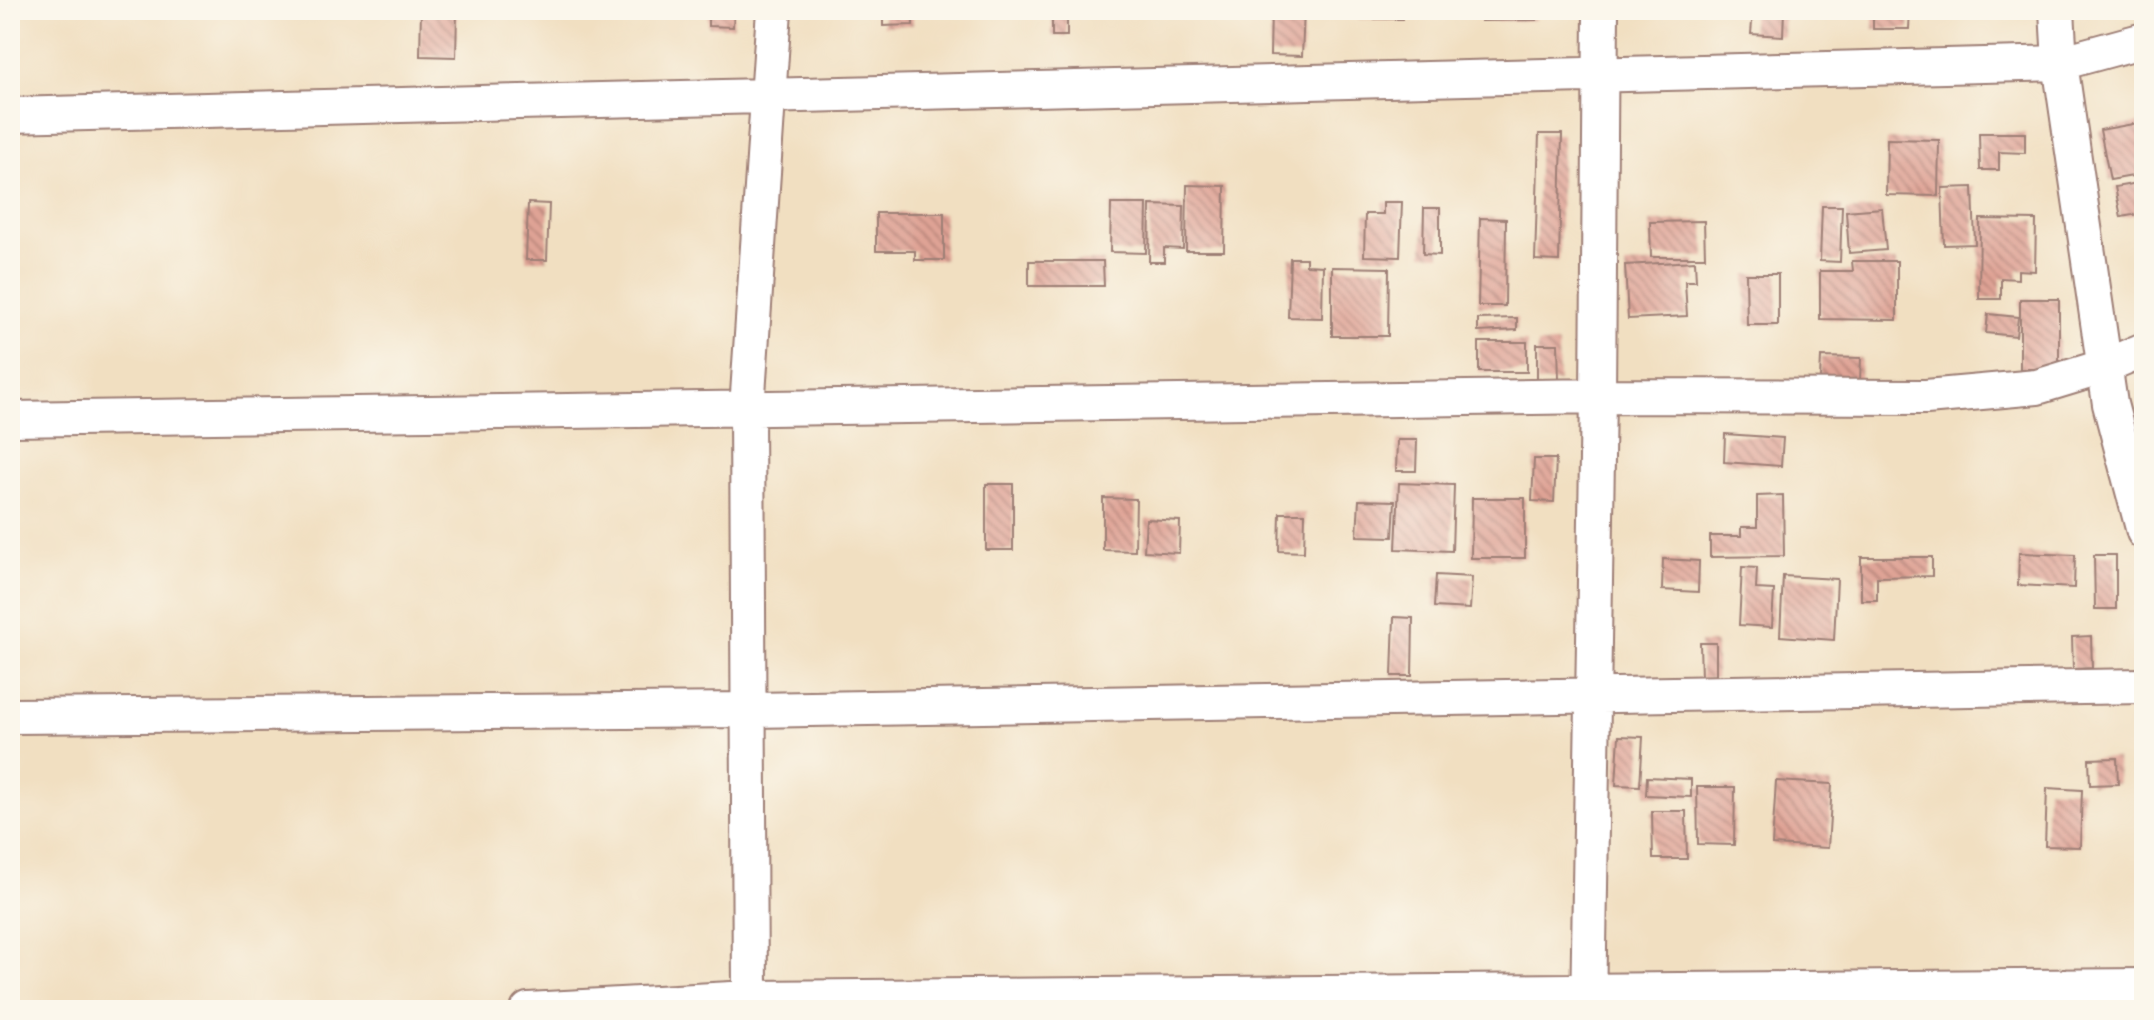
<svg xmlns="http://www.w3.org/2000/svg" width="2154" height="1020" font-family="'Old Standard TT',serif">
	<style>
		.building { fill: url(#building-back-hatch) }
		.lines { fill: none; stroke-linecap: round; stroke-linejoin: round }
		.street-casing { stroke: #9e7f76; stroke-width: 38 }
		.street { stroke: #fff; stroke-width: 34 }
	</style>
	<defs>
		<pattern id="building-back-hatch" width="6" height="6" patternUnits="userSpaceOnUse" patternTransform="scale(2)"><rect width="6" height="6" fill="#dfa395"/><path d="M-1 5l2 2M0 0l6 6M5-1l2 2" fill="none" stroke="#b7847a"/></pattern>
	</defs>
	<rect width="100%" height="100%" fill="#fbf7ec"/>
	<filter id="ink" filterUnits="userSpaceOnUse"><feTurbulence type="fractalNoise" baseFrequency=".0125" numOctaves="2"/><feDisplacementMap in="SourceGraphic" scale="16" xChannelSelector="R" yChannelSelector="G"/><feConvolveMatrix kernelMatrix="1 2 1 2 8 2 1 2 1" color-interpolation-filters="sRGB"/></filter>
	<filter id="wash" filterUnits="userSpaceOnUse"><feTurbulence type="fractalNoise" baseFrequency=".006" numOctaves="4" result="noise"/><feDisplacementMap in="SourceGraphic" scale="32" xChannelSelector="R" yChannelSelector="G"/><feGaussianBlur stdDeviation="1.8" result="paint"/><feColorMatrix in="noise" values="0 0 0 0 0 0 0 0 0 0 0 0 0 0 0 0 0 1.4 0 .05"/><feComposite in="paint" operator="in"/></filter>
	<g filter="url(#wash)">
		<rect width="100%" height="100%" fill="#f1dfc1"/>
		<g id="blocks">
			<path class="building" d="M421,10H457L456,57L420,56Z
				M708,10H734L733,27L708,26Z
				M883,10H913V25L883,26Z
				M1052,10H1067V36H1052Z
				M1271,10H1304L1302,56L1270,55Z
				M1358,10H1402V19H1358Z
				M1481,10H1536V20L1481,21Z
				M1753,10H1784L1783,36L1751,34Z
				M1873,10H1910L1909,29H1873Z
				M2085,10H2104V11L2086,15Z
				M2144,122V174L2110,180L2100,130Z
				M1979,133H2025V153L1999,152V170H1980Z
				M1539,134H1562L1559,261L1535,260Z
				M1887,139L1939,140L1938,196L1886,195Z
				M2144,182V213L2121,217L2115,187Z
				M1187,185L1225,186L1224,251H1186Z
				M1973,187L1975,244L1944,245L1942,188Z
				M1383,202H1402L1400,257L1364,256L1365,214H1383Z
				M528,203L549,204L547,260H526Z
				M1111,204H1147L1146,253L1110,252Z
				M1150,205L1184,206L1183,249L1164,248V262H1149Z
				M1822,206H1842L1840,262L1820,261Z
				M1424,208H1440V255L1423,254Z
				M1882,208L1886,250L1849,253L1846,211Z
				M876,213H944V260H915V251H876Z
				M1480,218L1506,219L1505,306H1478Z
				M1980,219L2036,220L2035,271L2018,270V279L2001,278V299H1979Z
				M1704,221L1705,257H1651L1650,222Z
				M1290,258H1306V265L1323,266L1322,318L1288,317Z
				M1029,261H1103L1104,286H1029Z
				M1695,261L1696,281H1685L1687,316L1628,319L1625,265Z
				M1852,261H1897V320L1820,319V271H1853Z
				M1332,267L1389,268L1388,336H1332Z
				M1746,274H1778V325H1747Z
				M2020,299H2059V369H2020Z
				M1988,314L2018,317L2016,336L1986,333Z
				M1517,318V330L1478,332V319Z
				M1479,342H1527V372H1479Z
				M1537,344H1558L1559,382L1537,383Z
				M1821,357L1861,358L1860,380L1820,379Z
				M1725,434L1783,438L1781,466L1724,462Z
				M1397,440H1417L1416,471H1396Z
				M1534,459H1556L1554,502L1532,501Z
				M1399,483L1454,485L1452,551L1396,549Z
				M986,484H1013V550H986Z
				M1783,495L1784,556L1710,557V536H1741V527H1757V496Z
				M1103,498L1136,499L1135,551L1103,550Z
				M1472,498H1525V558H1471Z
				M1359,500L1395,501L1393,537L1357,536Z
				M1280,513H1305L1304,552L1279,551Z
				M1146,519L1180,521L1179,553L1144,551Z
				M2019,553L2075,555L2074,588L2018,585Z
				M2094,555H2116V609H2095Z
				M1861,557H1932V576L1877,577V600H1861Z
				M1663,559L1699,561L1698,592L1662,590Z
				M1742,567L1757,568L1756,589L1774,590L1772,627L1739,625Z
				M1436,575L1472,577L1470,609L1434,607Z
				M1783,576L1837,579L1834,640L1780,636Z
				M1394,617L1413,618L1412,676H1392Z
				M2091,636L2092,668L2073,669L2072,637Z
				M1700,643H1716V678H1701Z
				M1619,736L1643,737L1640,786L1616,785Z
				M2117,758L2118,784L2090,785L2089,759Z
				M1647,777L1691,779V797L1646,795Z
				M1776,781L1832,784L1828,848L1772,845Z
				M1697,787H1735L1734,845L1698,844Z
				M2047,788L2082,790L2080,847L2045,846Z
				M1652,811H1686L1687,859H1653Z"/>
		</g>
	</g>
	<g filter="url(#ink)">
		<use href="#blocks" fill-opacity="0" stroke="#9e7f76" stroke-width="2"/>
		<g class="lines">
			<defs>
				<path id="street" d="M2057,10L2060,63L2110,404L2144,532
					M10,115L2060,63L2144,40
					M10,419L1598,396L1926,397L2037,387L2106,366L2144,350
					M10,716L750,710L2144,686
					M528,1010L750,998L2144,986
					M745,1010L750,998L747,409L774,10
					M1588,1010L1598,396L1601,10"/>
			</defs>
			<use href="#street" class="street-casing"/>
			<use href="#street" class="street"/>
		</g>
	</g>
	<rect width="2154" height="1020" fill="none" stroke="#fbf7ec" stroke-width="40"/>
</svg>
